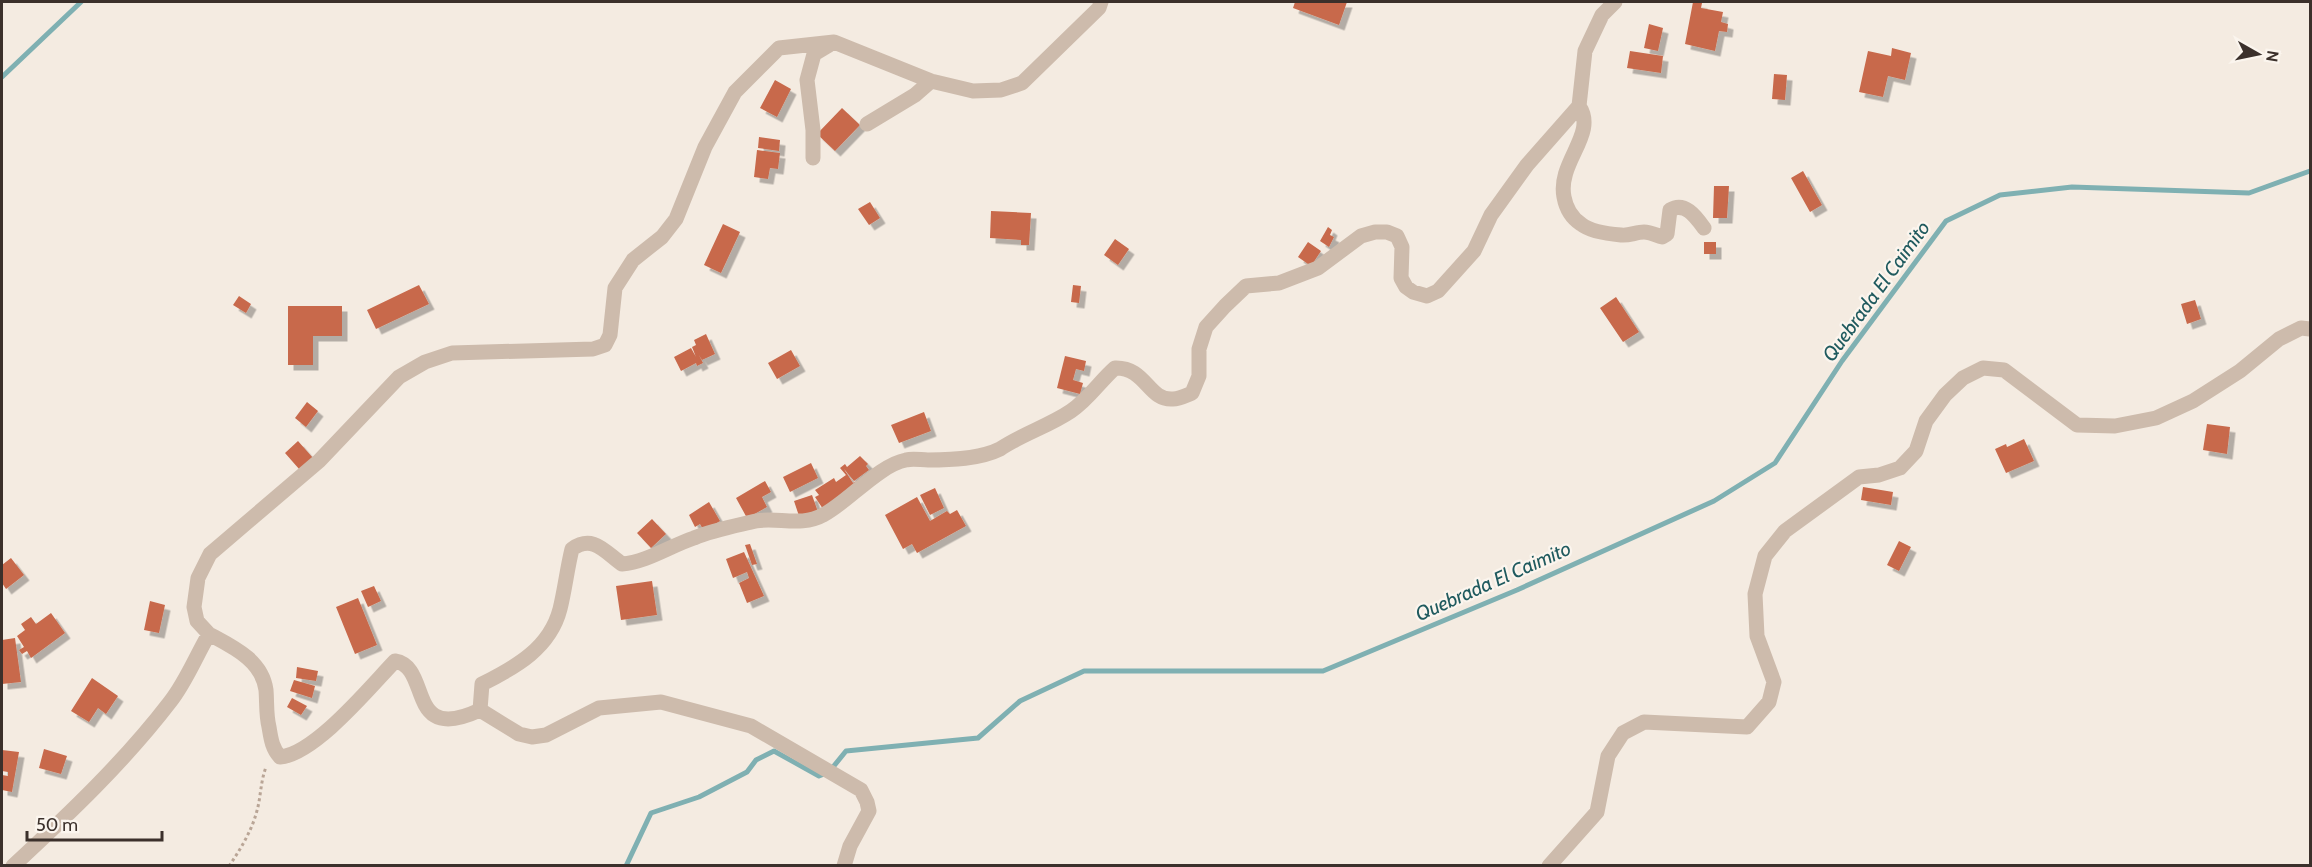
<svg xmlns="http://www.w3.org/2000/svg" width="2312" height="867" font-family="Cabin,sans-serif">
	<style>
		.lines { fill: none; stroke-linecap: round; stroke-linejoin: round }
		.stream { stroke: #7fb0b2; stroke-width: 5 }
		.building { fill: #c8694b; filter: url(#shadow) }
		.path { stroke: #b9a596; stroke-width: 3; stroke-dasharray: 3 3; stroke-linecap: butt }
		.minor { stroke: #cdbbac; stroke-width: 15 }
		.labels { text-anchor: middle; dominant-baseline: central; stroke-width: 4.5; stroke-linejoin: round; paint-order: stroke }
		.water-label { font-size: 20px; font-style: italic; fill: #1f5a5e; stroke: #fbf5ee }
	</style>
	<defs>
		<filter id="shadow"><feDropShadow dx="5.5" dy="5.5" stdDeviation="0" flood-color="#0004"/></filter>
	</defs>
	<rect width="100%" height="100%" fill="#f4ebe1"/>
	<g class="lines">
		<path class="stream" d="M2,77L81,2
			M626,866L651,813L699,797L747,772L756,760L774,751L819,776L829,772L846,751L978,738L1020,701L1084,671H1323L1517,590L1714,501L1775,463L1842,361L1946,221L2000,195L2072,187L2249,193L2310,171"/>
	</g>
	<path class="building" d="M1295,2H1347L1339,25L1293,8Z
		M1693,2L1702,3L1701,8L1723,12L1721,22L1728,24L1727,32L1719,31L1715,51L1685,44Z
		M1649,24L1663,28L1658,51L1644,48Z
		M1892,48L1911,53L1905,80L1888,76L1883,97L1859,92L1868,51L1891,56Z
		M1630,51L1663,56L1661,73L1627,68Z
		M1774,74L1787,75L1785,100L1772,99Z
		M775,80L791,89L777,117L760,108Z
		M842,108L860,125L835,151L817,134Z
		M759,137L780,140L779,151L758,148Z
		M757,150L780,153L778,169L770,168L768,179L754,177Z
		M1803,171L1822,205L1810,212L1791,178Z
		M1714,186H1729L1727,218H1713Z
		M870,202L880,218L869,225L858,209Z
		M991,211L1031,213L1029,245H1021V240L990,238Z
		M723,224L740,232L721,273L704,265Z
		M1328,227L1332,230L1330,235L1334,237L1329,247L1320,241Z
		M1115,239L1129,249L1118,265L1104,255Z
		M1308,242L1321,251L1311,266L1298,257Z
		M1704,242H1716V254H1704Z
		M419,285L429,304L376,329L367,310Z
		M1073,285L1081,286L1079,303L1071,302Z
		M239,296L251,304L246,313L233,305Z
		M1616,297L1639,332L1623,342L1600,308Z
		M2195,300L2201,319L2187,324L2181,304Z
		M288,306H342V336H313V365H288Z
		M706,334L715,354L702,360L699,355L703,363L697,366L696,363L681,371L674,357L691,348L696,357L692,347L696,345L694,340Z
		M791,350L800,366L777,379L768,363Z
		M1065,356L1086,361L1084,371L1076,369L1073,380L1083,383L1080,394L1057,388Z
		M307,402L318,411L306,427L295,418Z
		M924,412L931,431L899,443L891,425Z
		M2207,424L2230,427L2227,454L2203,450Z
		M2024,439L2034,461L2006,473L1995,449L2006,444L2007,447Z
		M298,441L313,458L300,470L285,453Z
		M860,456L868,464L866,466L869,470L854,481L844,469L853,483L857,481L823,509L815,497L819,495L815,490L834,478L836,482L846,475L840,468L845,464L847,467Z
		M811,463L818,478L790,492L783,477Z
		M765,481L771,492L762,497L767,507L747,518L736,498Z
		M1863,487L1893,492L1891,505L1861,500Z
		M935,488L944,508L930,515L920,495Z
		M812,495L818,512L800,519L794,501Z
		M917,497L930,521L947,511L950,514L957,510L966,526L917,553L912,544L903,549L885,515Z
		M709,502L720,521L704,531L700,524L695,527L689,515Z
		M652,519L666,534L651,548L637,533Z
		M1899,541L1911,547L1899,571L1887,565Z
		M750,544L757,564L752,565L745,545Z
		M744,552L764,596L747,603L739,583L749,578L747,572L733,578L726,559Z
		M11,558L24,575L6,589L2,583V565Z
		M652,581L657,615L621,620L616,586Z
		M374,586L381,601L368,607L361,591Z
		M358,598L377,645L355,654L336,607Z
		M150,601L165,605L159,633L144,630Z
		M51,613L65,633L31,658L27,651L22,654L19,650L24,647L17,636L25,630L21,624L31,617L36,624Z
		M15,638L21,682L2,684V640Z
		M297,667L318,671L316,681L296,678Z
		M92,678L118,696L106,714L98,708L89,722L71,711Z
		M294,680L315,686L312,698L290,691Z
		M292,698L307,706L301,715L287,707Z
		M44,749L67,756L61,774L39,768Z
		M2,750L19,752L12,792L2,790V775L8,776V772L2,771Z"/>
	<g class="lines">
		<path class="path" d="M229,866C240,850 251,832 256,814C261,799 260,783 266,767"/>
		<path class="minor" d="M1579,106C1598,134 1557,162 1564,197C1566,208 1572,218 1581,224C1591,232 1609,234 1621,235C1629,236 1636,232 1644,232C1650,232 1656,235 1662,237L1667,234L1670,210C1685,201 1696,217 1704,228
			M867,124L915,95L931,81
			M813,158V130L807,80L814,54L829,45
			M209,634L197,621L194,607L198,578L210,554L319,461L399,377L425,362L452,353L593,349L605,345L610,335L615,288L633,260L662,237L676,219L705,147L735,92L779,48L834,42L931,81L973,91L1001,90L1022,83L1099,8L1101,2
			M480,710L482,684C516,667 550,648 560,609C565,589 567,569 572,549C593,534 605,552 622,564C647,562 670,546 694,538C713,530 735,526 756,521C777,517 802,527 823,515C848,502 879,465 906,460C913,458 921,460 928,460C951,460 980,459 1000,449C1022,434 1049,426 1071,411C1089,399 1100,381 1115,368C1146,367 1148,401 1173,399C1179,399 1187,395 1192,393L1199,376V349L1206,327L1225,306L1246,286L1279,283L1318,268L1361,236L1375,232H1387L1397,236L1402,247L1401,278L1406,287L1413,292L1427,296L1438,291L1474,251L1491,215L1527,165L1579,106L1585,51L1602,15L1615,2
			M13,866C69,814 124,762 170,702C186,682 196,656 209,634C233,647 262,660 266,690C267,703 266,715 269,727C271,739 272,748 280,757C315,754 370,687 395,661C432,667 405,745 480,710L519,734L532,737L546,735L599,708L661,702L751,726L861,790L867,802L869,811L850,846L844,866
			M1549,866L1597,812L1608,756L1623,733L1644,722L1747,727L1769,702L1774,682L1757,636L1755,594L1765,556L1785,531L1859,477L1879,475L1900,468L1916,451L1926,421L1945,395L1963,378L1983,368L2004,370L2077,425L2115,426L2156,418L2193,401L2240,371L2279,339L2301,328L2310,329"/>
	</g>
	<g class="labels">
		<g class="water-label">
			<text transform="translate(1876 291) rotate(-54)">Quebrada El Caimito</text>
			<text transform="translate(1493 581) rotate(-24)">Quebrada El Caimito</text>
		</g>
	</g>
	<rect width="2312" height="867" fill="none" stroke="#3b302b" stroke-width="6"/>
	<g transform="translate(2258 54) rotate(99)" stroke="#fbf5ee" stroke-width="4.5" paint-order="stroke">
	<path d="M0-4.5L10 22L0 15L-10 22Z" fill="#3b302b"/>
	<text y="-9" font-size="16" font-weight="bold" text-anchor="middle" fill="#3b302b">N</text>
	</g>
	<path d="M27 831v9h135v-9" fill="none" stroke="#3b302b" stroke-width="3"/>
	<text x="36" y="831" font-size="18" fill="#3b302b" stroke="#fbf5ee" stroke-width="4.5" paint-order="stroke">50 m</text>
</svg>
